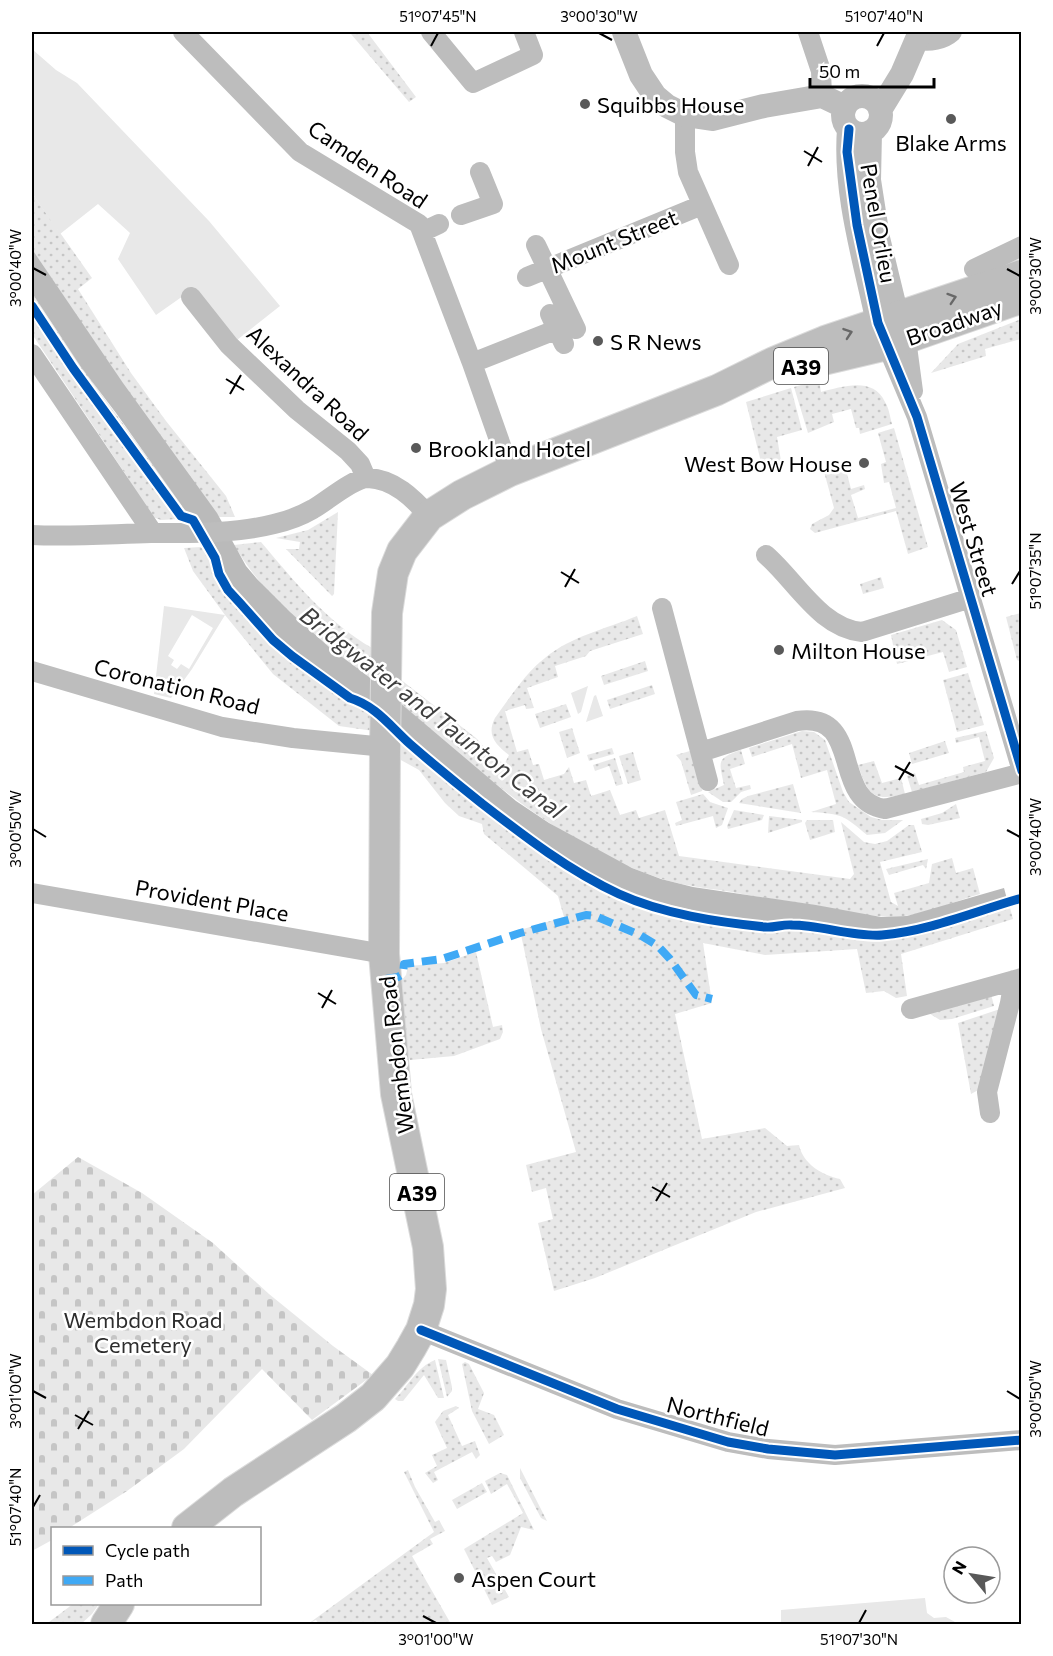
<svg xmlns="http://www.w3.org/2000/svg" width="1053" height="1656" font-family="Commissioner,sans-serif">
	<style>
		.grass { fill: url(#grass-dots) }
		.cemetery { fill: url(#cemetery-stones) }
		.green { fill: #e8e8e8; fill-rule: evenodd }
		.water { fill: #bababa }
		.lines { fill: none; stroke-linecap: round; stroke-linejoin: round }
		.primary-casing { stroke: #dbdbdb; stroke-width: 32 }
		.minor { stroke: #bdbdbd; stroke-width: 20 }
		.tertiary { stroke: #bdbdbd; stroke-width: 24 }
		.primary { stroke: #bdbdbd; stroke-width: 30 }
		.quiet { stroke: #3fa9f5; stroke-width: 8; stroke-dasharray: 15 8; stroke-linecap: butt }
		.cycleway-casing { stroke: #fff; stroke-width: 13 }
		.cycleway { stroke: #0057b8; stroke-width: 9 }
		.oneway { stroke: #686868 }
		.ticks { fill: none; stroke: #000; stroke-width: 2 }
		.poi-dot { fill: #595959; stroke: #fff; stroke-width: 2 }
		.labels { text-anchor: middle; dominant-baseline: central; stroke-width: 5; stroke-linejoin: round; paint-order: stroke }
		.shield { fill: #fff; stroke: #4c4c4c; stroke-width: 1.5 }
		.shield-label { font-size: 21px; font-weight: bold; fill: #000 }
		.poi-label { font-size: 22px; fill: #000; stroke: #fff; text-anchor: start }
		.street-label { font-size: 22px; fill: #000; stroke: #fff }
		.park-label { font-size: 22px; fill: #2d2d2d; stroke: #fff }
		.water-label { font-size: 24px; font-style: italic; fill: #3e3e3e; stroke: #fff }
		.neatline { fill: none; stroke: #000; stroke-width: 2 }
		.ticks-label { font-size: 15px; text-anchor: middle; fill: #000 }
	</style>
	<defs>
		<pattern id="grass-dots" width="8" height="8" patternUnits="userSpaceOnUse" patternTransform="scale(1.5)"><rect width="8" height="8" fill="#e8e8e8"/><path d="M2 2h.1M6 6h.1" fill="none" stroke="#c5c5c5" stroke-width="1.8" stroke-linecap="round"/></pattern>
		<pattern id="cemetery-stones" width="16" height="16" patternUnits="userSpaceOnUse" patternTransform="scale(1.5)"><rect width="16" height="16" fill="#e8e8e8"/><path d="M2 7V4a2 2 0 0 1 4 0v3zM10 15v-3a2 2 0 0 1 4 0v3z" fill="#c5c5c5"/></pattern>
	</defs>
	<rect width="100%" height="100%" fill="#fff"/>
	<path class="grass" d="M354,32H367L416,97L409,102L351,34Z
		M32,193L92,278L78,289L131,373L166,421L226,496L235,517H219L122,383L32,249Z
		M32,293C80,369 136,439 187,513H182L78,372L32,301Z
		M32,313L150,481L179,519L161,520L150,516L126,475L32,334Z
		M1021,319V339L985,349L986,356L931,373L958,344Z
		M819,380L821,392C842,387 873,376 885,402C889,408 890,417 892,424L860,434L859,428H856L851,409L832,414L834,422L808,433L794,387Z
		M791,388L802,430L777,437L781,461L762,466L746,402Z
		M894,428L928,547L908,554L896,511L815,533L810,529L812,524L829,515L834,508L823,468L844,462L851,489L864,485L865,489L851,495L858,518L896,508L889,482L884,483L881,464L886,462L878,433Z
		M338,512L334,594L332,596L286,549H299L300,542L276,538L308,530Z
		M261,542C294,581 327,622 372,648L373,680C321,644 266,600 234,545Z
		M201,547L213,563L217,577L229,598L279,650L350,702L374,713V731L339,726L273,674L225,615L193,571L184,548Z
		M881,577L884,588L863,594L860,584Z
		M1021,613H1022L1021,662L1017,660L1006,617Z
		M637,616L643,634L590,651L586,656L555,666L558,677L527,688L534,708L526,709L525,705L505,711L517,752L528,749L533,765L539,764L544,780L564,774L569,767L574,783L586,780L591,796L610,790L620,815L636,810L639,818L665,810L679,856L850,879L854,874L841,822L864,842L875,844L887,841L909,825H914L922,852L880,862L891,902L898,906L894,893L929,883L932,864L952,858L956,873L973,868L980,894C955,901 930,913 905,916C868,920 830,906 793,902C770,899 748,895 726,891C703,888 681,885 659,878C556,843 475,768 394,698L396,676L476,738L496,760L505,763L509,755C496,745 486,735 495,718C509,699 526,672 545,658C571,636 606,629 637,616Z
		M942,620L956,630L967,667L949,672L943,652L897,664L891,635Z
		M645,661L648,671L604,685L601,676Z
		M968,673L984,725L957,732L943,680Z
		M652,685L655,694L610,709L607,700Z
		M566,704L571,717L540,728L535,714Z
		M572,728L580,753L567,758L559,732Z
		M802,731L814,732L825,740L843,792L849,802L871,817L882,820H903L885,833L867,835C843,815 843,814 811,812L836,804L827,770L801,778L792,744L752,757L749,748Z
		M986,731L994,758L986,772L912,792L907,776L915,773L919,785L964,772L963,767L985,761L979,737L956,743L955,738Z
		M397,735L428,764L521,838L582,879L619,898L654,910L690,919L768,931L790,927L880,938L921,930L1009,904L1013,919L901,954L907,996L896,998L884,991L866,993L857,949L765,955L703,943L712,1003L675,1014L702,1139L765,1128L787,1146L799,1145C803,1164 822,1175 840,1179L845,1188L756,1212L595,1278L554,1291L538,1223L553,1219L546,1188L532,1192L526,1165L576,1152L541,1029L520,930L564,917L558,896L484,834L482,824L459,816L445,803L419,770L399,759Z
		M945,741L949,753L912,764L909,753Z
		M612,748L614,754L589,761L587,755Z
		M741,750L745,764L730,769L736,788L750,785L751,789L741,792L731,802H723L708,792L724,785C719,760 716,759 741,750Z
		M690,751L703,787L702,791L691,795L681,761L676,755Z
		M633,752L641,780L628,784L619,756Z
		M615,758L623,784L616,786L609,766L595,771L593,765Z
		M874,761L882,783L901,778L905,794C873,802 868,795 858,765Z
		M793,784L801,813L739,803L742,799L748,796Z
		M703,794L710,802L728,808L722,825L716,828L713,816L676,826L675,823L682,820L676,802Z
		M956,804L960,818L928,825L922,824L921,819L942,813Z
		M734,810L764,815L762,820L728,829L727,826Z
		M769,816L802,820V822L768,833Z
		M807,820H833L835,832L810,840L805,823Z
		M928,859L926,869L923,865L889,875L886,869Z
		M476,952L493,1027L502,1025L503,1032L500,1039L454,1056L410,1060L408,1055L401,981L406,975L408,966L444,963Z
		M991,994L994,1006L952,1019L940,1020L927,1012Z
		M1003,1008L980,1089L971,1094L958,1023Z
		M438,1359L446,1360L452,1387V1391L447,1397Z
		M435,1360L444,1398H438L424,1375L403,1401H398L395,1399C408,1386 417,1367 435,1360Z
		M465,1362L469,1364L484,1393L478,1409L494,1415L504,1435L489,1444L472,1411L462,1364Z
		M456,1406L459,1408L448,1415L462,1446L475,1441L480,1455L476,1459L472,1452L434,1472L438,1480L433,1483L425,1473L437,1466L432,1455L447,1448L435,1422L443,1411Z
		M520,1468L547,1521L541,1518L520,1478Z
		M408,1470L415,1487L435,1522L439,1520L445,1531L430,1539L433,1544L412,1556L451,1624H319L316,1620L308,1624L434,1532L404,1472Z
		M500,1473L507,1475L534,1530L521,1527L510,1555L496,1562L492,1556L487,1558L509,1597L492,1605L464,1549L523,1513L507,1484L491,1494L485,1481Z
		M482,1483L487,1492L457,1509L452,1500Z
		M73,1604H99L92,1614L81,1624H49V1622Z"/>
	<path class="cemetery" d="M78,1157L142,1193L213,1243L269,1294L333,1346L373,1375L312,1420L262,1369L184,1449L127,1491L69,1528H52V1540L32,1551V1195Z"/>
	<path class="green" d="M32,49L56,70L77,83L209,221L280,306L237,340L193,289L156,315L118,259L130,233L98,204L60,234L32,193Z
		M164,606L225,615L192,669L171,698L154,694ZM192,615L213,628L189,669L181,664L177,669L171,665L174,660L168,656Z
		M588,686L581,712L578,714L571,693Z
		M596,695L603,716L586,722L594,696Z
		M925,1598L927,1613L934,1618L946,1617L955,1622L954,1624H767L781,1623V1610Z"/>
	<path class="water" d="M32,249L123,383L217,513L246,566L257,579L290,612L330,648L373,680L516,801L549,823L632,868L661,879L693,887L816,905L881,917L907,916L1004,888L1007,899L916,927L876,932L791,920L745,922L651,901L607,884L550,849L473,793L399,730C393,721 376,704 365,700C359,697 354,697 348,693C323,677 297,658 275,637C256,620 237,600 225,577C221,570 223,563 220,555C214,542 204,529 196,516L187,513L116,413L81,367L32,293Z"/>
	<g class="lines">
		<defs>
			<path id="primary" d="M815,362L887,345L1022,298
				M187,1528L233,1492L346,1418L373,1397L400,1366L411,1348L421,1330L429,1305L431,1289L428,1247L396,1094L384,954L385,747L387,613L393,573L402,551L429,516L462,495L510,471L717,390L774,362L825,341L1022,275
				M106,1624L119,1604"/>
		</defs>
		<use href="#primary" class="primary-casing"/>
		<path class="minor" d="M183,32L300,152L419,224L472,363L510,471
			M431,32L473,83L533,55L524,32
			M808,32L821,71L822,96
			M918,40C930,42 943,40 952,32
			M685,115V152L688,172L729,265
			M461,215L493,204L480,172
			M422,232L439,224
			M536,245L576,329
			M974,269L1022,246
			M527,277L702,205
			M191,297L229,345L297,410L348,451L360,464L366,478
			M550,314L564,344
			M902,328L906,339L913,391
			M883,336L917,417L1022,771
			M32,354L153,533
			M472,363L558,329
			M32,535C71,537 111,534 151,533C192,533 234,534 274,524C287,521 301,516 313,509C326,502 353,478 368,478C394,479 413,498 429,516
			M766,555C796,581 820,628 862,632L971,598
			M662,608L708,781
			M32,671L222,727L293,738L385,747
			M701,752L797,721C865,711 829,801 885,809L1022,773
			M32,893L384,954
			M911,1009L1022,978
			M990,1113L987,1092L1010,1003L1014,980
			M421,1330L617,1409L728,1442L768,1449L835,1455L1022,1440"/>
		<path class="tertiary" d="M624,32L641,75L655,96L667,106L685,115L712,119L764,106L822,96L845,107
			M843 115a19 19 0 1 1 38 0a19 19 0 1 1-38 0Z
			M880,110L902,74L920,32
			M849,129C844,194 865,260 878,323
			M870,132L869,180L878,238L897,316"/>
		<use href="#primary" class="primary"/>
		<path class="quiet" d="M386,979L398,977L403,974L404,964L442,959L520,933L586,915L595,916L640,935L658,946L670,959L696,995L712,999"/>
		<defs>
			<path id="cycleway" d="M849,129L847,152L857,225L878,323L917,417L1022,771
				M32,306L73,368L181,516L193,520L215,558L219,574L228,590L240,603L273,640L292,656L350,698C376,706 390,726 410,744C433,764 456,783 480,802C524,836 569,871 619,894C663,914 717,922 765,927C774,928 783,924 792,925C820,925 854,937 882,935C929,931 976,911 1022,898
				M421,1330L617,1409L728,1442L768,1449L835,1455L1022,1440"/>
		</defs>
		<use href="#cycleway" class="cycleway-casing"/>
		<use href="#cycleway" class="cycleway"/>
	</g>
	<defs><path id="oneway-chevron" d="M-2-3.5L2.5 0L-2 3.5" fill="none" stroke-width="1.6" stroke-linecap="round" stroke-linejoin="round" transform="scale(1.5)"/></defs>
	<g class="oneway">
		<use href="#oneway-chevron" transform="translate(952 298) rotate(-18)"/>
		<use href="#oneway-chevron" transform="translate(848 333) rotate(-19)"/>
	</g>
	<path class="ticks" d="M599,33L612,40M431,46L438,33M877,46L884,33M804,151L822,162M808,166L818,147M33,268L46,275M1007,269L1020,276M226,379L244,390M230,394L241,375M561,572L579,583M1012,584L1020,571M565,587L575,569M895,766L914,776M899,780L910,762M33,829L46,837M1007,830L1020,837M318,993L336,1004M322,1008L332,990M652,1187L670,1197M656,1201L667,1183M33,1391L46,1398M1007,1391L1020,1399M75,1415L93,1425M78,1429L89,1411M33,1507L40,1495M423,1616L436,1623M859,1623L866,1610"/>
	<g class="poi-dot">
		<circle cx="585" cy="104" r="6"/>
		<circle cx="951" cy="119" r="6"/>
		<circle cx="598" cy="341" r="6"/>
		<circle cx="416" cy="448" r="6"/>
		<circle cx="864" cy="463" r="6"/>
		<circle cx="779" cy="650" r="6"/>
		<circle cx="459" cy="1578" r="6"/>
	</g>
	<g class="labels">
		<g class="shield">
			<rect x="774" y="348" width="54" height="36" rx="4.5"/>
			<rect x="390" y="1174" width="54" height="36" rx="4.5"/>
		</g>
		<g class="shield-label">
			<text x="801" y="366">A39</text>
			<text x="417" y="1192">A39</text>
		</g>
		<g class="poi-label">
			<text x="597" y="104">Squibbs House</text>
			<text x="951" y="142" text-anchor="middle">Blake Arms</text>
			<text x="610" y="341">S R News</text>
			<text x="428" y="448">Brookland Hotel</text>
			<text x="852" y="463" text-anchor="end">West Bow House</text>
			<text x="791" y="650">Milton House</text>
			<text x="471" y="1578">Aspen Court</text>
		</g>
		<g class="street-label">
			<text transform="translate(368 164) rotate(34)">Camden Road</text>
			<text transform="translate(879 223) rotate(80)">Penel Orlieu</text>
			<text transform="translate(614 241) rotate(-22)">Mount Street</text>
			<text transform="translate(954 322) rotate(-19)">Broadway</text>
			<text transform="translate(308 383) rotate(43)">Alexandra Road</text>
			<text transform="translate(974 539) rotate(73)">West Street</text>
			<text transform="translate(177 686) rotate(14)">Coronation Road</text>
			<text transform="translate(212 900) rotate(10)">Provident Place</text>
			<text transform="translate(396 1055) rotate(-97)">Wembdon Road</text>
			<text transform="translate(718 1416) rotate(14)">Northfield</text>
		</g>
		<g class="park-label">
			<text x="143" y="1319">Wembdon Road<tspan x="143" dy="25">Cemetery</tspan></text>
		</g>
		<g class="water-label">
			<text transform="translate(433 712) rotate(38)">Bridgwater and Taunton Canal</text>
		</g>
	</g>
	<rect width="1053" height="1656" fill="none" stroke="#ffffff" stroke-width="66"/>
	<rect x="51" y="1527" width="210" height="78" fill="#ffffff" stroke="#999999" stroke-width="1.5"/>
	<rect x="63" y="1546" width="30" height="9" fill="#0057b8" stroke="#999999" stroke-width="1.5"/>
	<text x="105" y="1557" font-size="18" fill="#000000">Cycle path</text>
	<rect x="63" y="1576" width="30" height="9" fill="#3fa9f5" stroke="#999999" stroke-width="1.5"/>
	<text x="105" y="1587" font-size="18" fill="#000000">Path</text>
	<g transform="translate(972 1575) rotate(300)"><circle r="28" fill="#ffffff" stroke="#999999" stroke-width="1.5"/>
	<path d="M0-4.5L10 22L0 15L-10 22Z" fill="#595959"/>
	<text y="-9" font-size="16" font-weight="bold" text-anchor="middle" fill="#000000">N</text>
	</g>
	<path d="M810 78v9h124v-9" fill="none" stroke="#000000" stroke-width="3"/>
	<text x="819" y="78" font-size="18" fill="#000000" stroke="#ffffff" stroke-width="4.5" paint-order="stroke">50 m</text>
	<rect x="33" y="33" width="987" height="1590" class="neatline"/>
	<g class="ticks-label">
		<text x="438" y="22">51°07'45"N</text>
		<text x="599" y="22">3°00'30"W</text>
		<text x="884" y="22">51°07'40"N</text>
		<text transform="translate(16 268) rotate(-90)" y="5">3°00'40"W</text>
		<text transform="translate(1036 276) rotate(-90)" y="5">3°00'30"W</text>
		<text transform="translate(1036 571) rotate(-90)" y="5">51°07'35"N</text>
		<text transform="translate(16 829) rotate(-90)" y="5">3°00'50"W</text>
		<text transform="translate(1036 837) rotate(-90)" y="5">3°00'40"W</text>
		<text transform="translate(16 1391) rotate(-90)" y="5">3°01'00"W</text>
		<text transform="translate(1036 1399) rotate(-90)" y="5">3°00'50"W</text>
		<text transform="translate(16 1507) rotate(-90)" y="5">51°07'40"N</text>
		<text x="436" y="1645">3°01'00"W</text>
		<text x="859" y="1645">51°07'30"N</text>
	</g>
</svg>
